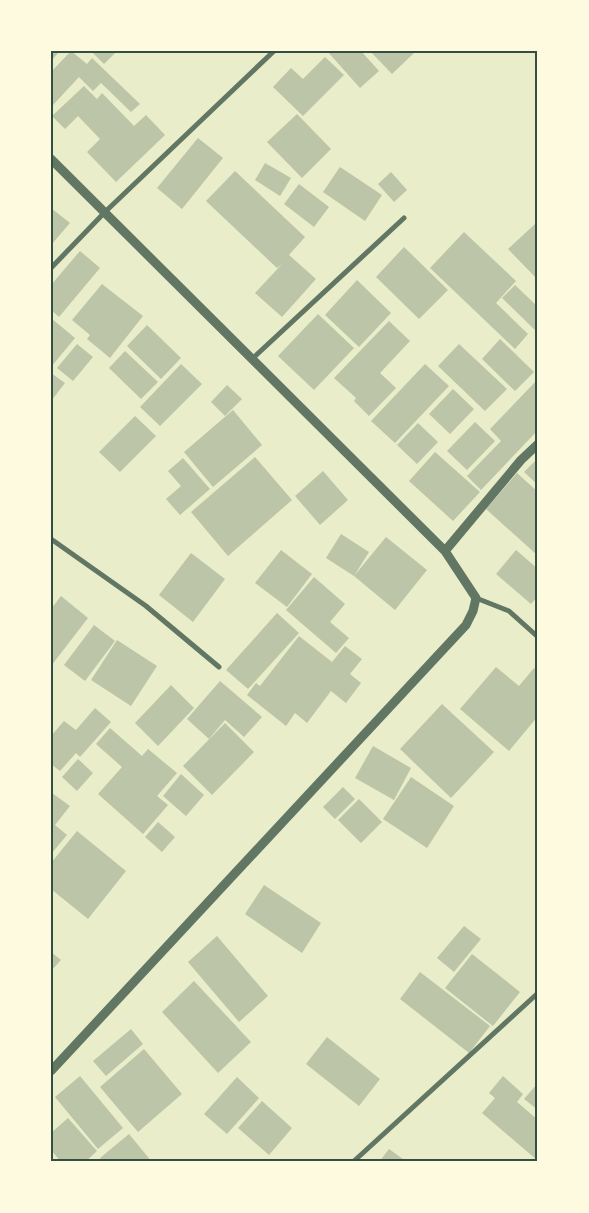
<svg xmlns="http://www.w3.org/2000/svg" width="589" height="1213" font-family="Arial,sans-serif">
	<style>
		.building { fill: #bcc5a7 }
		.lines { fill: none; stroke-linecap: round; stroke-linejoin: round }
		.minor { stroke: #617663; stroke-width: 5 }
		.tertiary { stroke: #617663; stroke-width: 9 }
		.neatline { fill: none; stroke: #344e41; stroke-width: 2 }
	</style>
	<rect width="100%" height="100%" fill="#e9edc9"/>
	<path class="building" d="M51,51H60L51,61Z
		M71,51L87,64L92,58L140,104L131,112L101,83L93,91L79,77L53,105L51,72Z
		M91,51H117L104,64Z
		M327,51H361L379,71L360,88Z
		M370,51H412L414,53L392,74Z
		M325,57L344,75L303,116L273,87L291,68L303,79Z
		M84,86L97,99L102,93L134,126L146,115L165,135L116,182L87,152L100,139L78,116L65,129L52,116Z
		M297,114L331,149L302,178L267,142Z
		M198,138L223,158L182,209L157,188Z
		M265,163L291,178L280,196L255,180Z
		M340,167L382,195L365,221L323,192Z
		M235,171L305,237L289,255L316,279L282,317L255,293L282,264L277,268L206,201Z
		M391,172L407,190L394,202L378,184Z
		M299,184L329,207L314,227L284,204Z
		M51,208L70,223L51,245Z
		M535,224L538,227V280L508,249Z
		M464,232L516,281L496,303L528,334L515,349L430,268Z
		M404,247L448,290L419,319L376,277Z
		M80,251L100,268L59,317L51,310V285Z
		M357,280L391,313L359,347L325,315Z
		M102,284L143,316L110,358L87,339L90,335L72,320Z
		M515,285L538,307V333L502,298Z
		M318,314L354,348L314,390L278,356Z
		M51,318L75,338L51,367Z
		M389,321L410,341L380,373L396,388L369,416L354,401L356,398L334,378Z
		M147,325L181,358L161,379L127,346Z
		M500,339L534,372L515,391L482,359Z
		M77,344L93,357L73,381L57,368Z
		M459,344L507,389L485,411L438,366Z
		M125,351L158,382L141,399L109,368Z
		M181,364L202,384L160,426L140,407Z
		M425,364L449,386L395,443L371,421Z
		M51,373L65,383L51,401Z
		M538,379V430L481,490L467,476L501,441L490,429Z
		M227,385L242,399L225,416L211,402Z
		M453,389L474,409L450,434L429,414Z
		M233,410L262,445L213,487L184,452Z
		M135,416L156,436L120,472L99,452Z
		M475,422L495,441L467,470L447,451Z
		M418,423L438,442L417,464L397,445Z
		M435,452L480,492L453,521L409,481Z
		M255,457L292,500L228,556L191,512Z
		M183,458L210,489L180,515L166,499L181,486L168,471Z
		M538,458V485L524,472Z
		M323,471L348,500L320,525L295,496Z
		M517,473L538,492L537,555L486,509Z
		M341,534L369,552L354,576L326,558Z
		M386,537L427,570L395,610L354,576Z
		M281,550L312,574L287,607L255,583Z
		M516,550L538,569V596L531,604L496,574Z
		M191,553L225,579L193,622L159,595Z
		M314,577L345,604L330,622L349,638L336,653L286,610Z
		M61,596L88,618L51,666V609Z
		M277,613L299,633L248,689L226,670Z
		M94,625L115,641L85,681L64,665Z
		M299,636L332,662L345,646L362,659L350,674L361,683L346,703L331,691L307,723L295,713L286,726L247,695L256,683L260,686Z
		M117,640L157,666L131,706L91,680Z
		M496,667L519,686L534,668L538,671V716L509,751L460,709Z
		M220,681L262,717L244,737L225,720L209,739L187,719Z
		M171,685L194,708L158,746L135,723Z
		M442,704L494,752L451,798L400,749Z
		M95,708L111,722L80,757L76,753L60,771L51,764V736L64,721L76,730Z
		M225,723L254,752L212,795L183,766Z
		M110,728L142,756L148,749L177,773L157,796L168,805L143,834L98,794L122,767L96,744Z
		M373,746L411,768L394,800L355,778Z
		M78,759L93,773L77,791L62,777Z
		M181,774L204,795L186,816L163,796Z
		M411,777L454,806L427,848L383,819Z
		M343,787L355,799L335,819L323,807Z
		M52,793L70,806L55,825L67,835L51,854Z
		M359,799L382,822L361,843L338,820Z
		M158,822L175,837L162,852L145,837Z
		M77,831L126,871L88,919L51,889V863Z
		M264,885L321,923L302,953L245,914Z
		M464,926L481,939L454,972L437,958Z
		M217,936L268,996L239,1022L188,962Z
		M51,952L61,960L51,971Z
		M472,954L520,992L493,1026L445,988Z
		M420,972L490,1026L469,1053L400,999Z
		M194,981L251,1042L218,1073L162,1012Z
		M131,1029L143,1044L106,1076L93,1061Z
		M327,1037L380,1079L359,1106L306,1064Z
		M144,1049L182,1094L138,1132L100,1087Z
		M80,1076L123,1128L98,1149L55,1097Z
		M503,1076L523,1094L517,1102L538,1120L537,1160L482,1113L495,1098L489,1093Z
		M237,1077L259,1098L227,1134L204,1114Z
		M538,1083V1110L524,1099Z
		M262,1101L292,1128L269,1155L238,1128Z
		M68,1118L97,1151L85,1162H61L51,1150V1133Z
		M129,1134L152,1162H103L100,1158Z
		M389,1149L407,1162H379Z"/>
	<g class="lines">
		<path class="minor" d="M51,268L105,212L274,51
			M252,359L404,218
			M51,539L146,606L219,667
			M476,598L509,611L538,637
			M353,1162L538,993"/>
		<path class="tertiary" d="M51,159L445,551
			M51,1071L466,625L473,611L476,598L445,551L521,460L538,444"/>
	</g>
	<rect width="589" height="1213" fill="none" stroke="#fefae0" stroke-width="105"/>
	<rect x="52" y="52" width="484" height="1108" class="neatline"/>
</svg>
